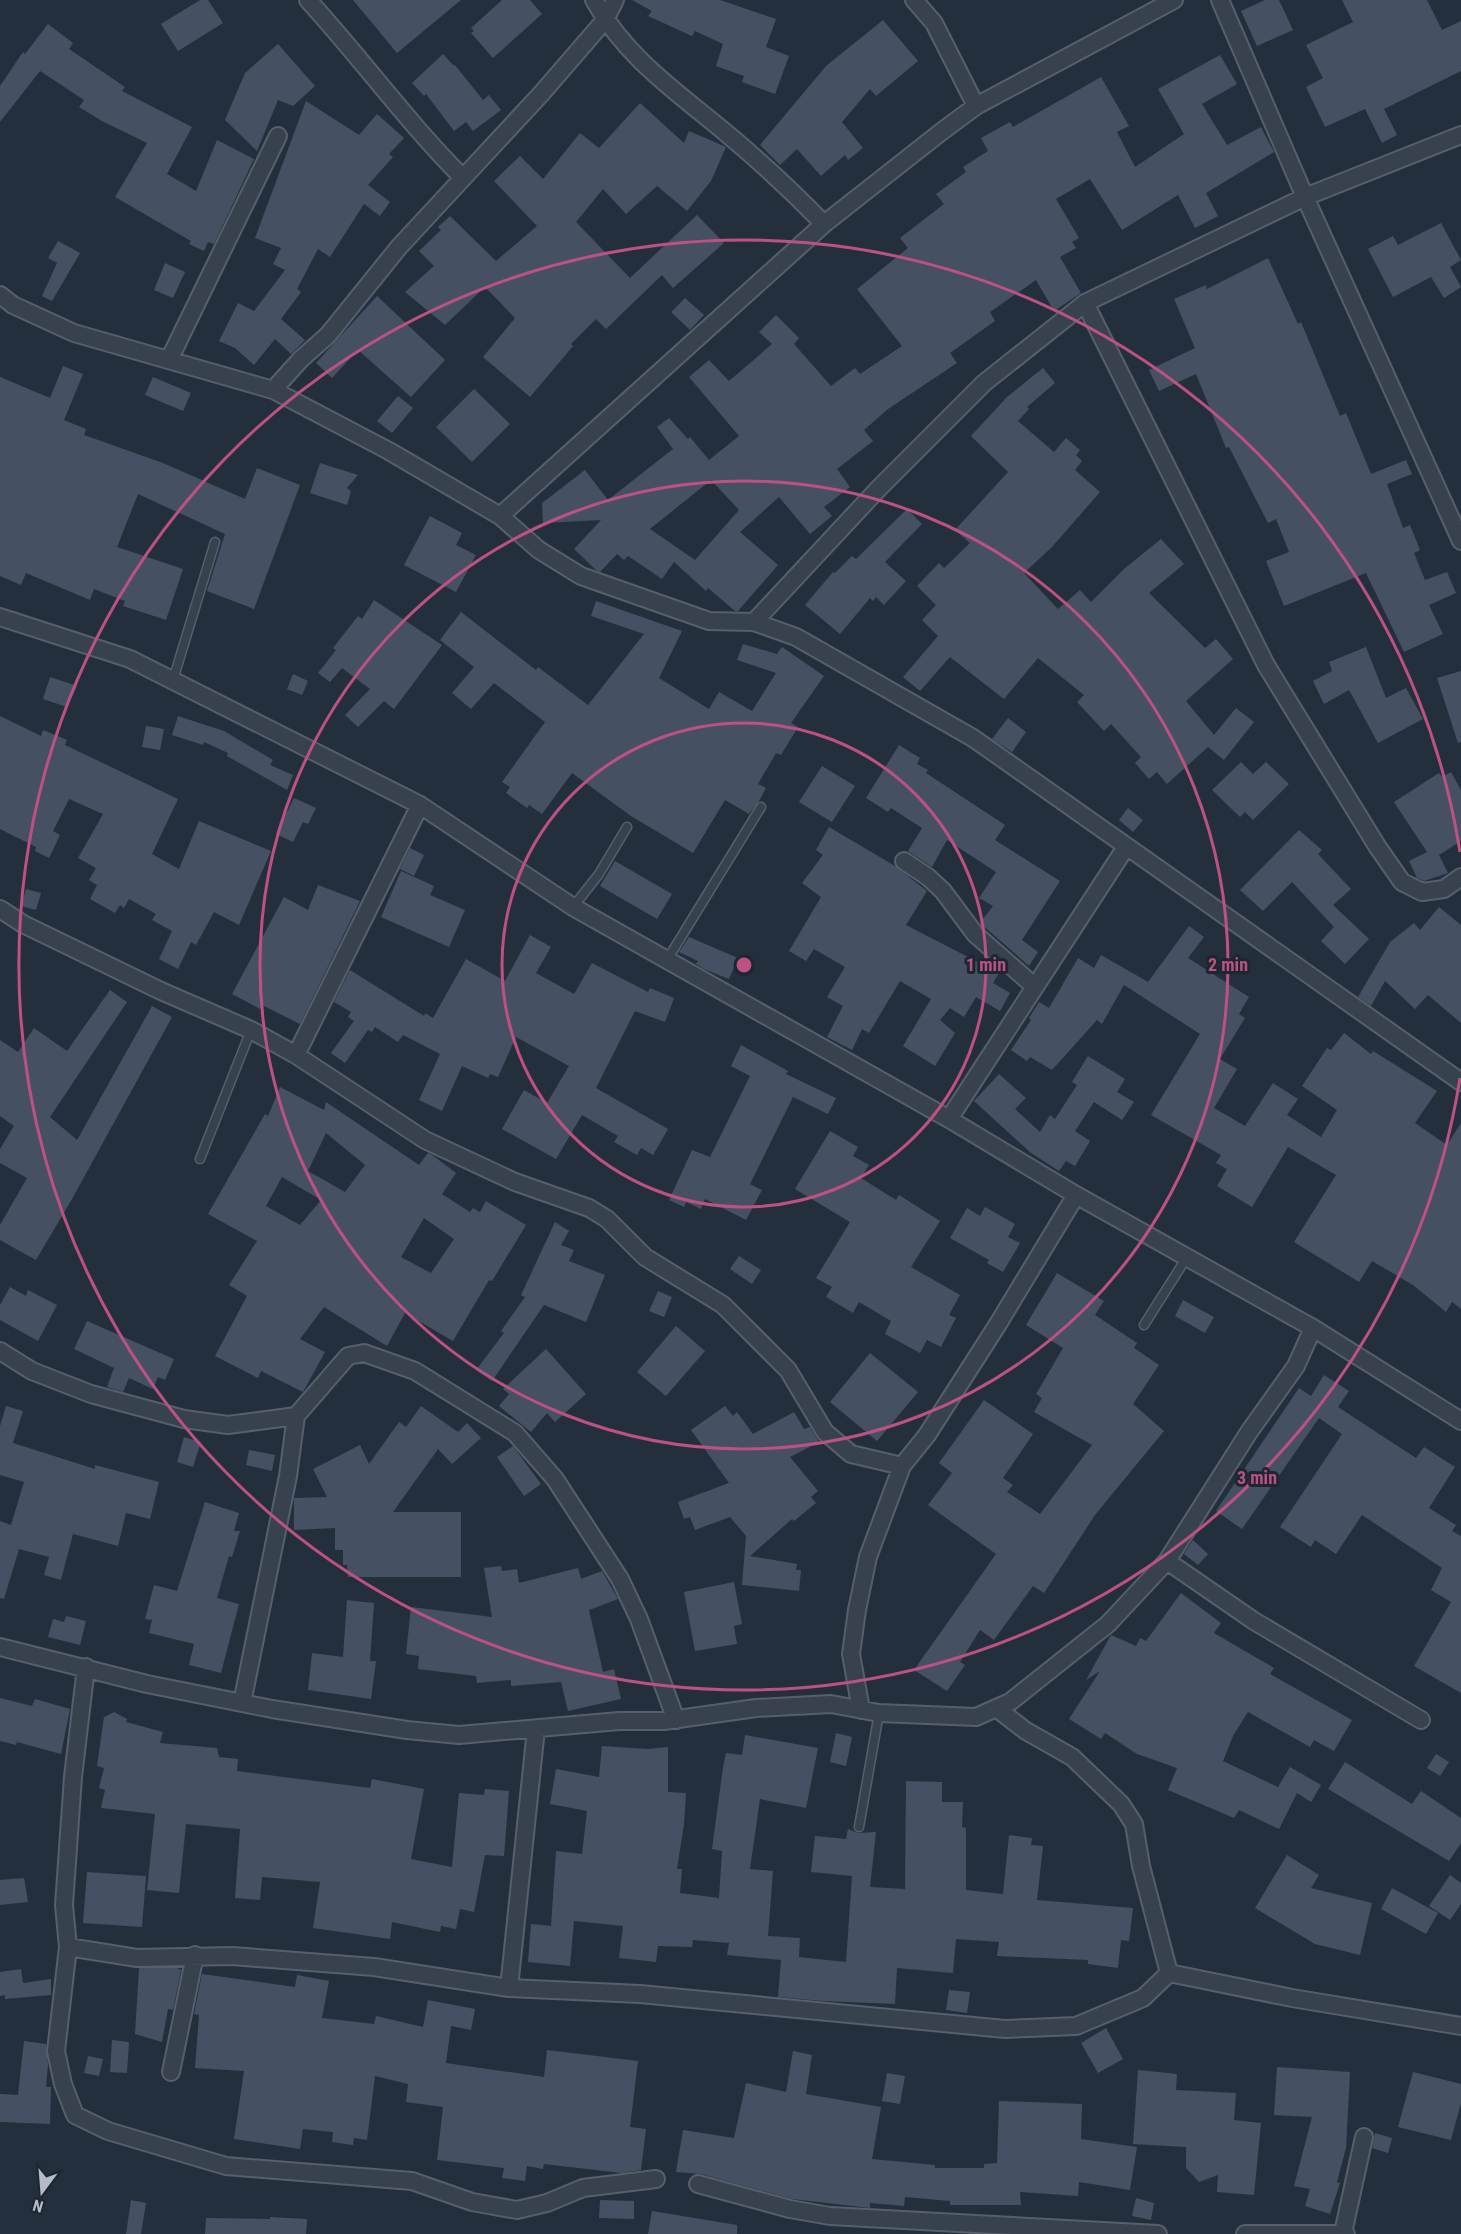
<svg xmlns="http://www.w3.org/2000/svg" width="1461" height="2234" font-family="'Roboto Condensed',sans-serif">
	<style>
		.building { fill: #455162; fill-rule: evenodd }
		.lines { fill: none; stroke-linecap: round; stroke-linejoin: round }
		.service-casing { stroke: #565f6c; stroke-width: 11 }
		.minor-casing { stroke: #565f6c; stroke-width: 20 }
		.service { stroke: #38414e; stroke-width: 8 }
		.minor { stroke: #38414e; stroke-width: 16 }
		.ring { fill: none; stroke: #bd5182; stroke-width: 3 }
		.centre { fill: #bd5182; stroke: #1d2633; stroke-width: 3 }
		.ring-label { font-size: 18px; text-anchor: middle; font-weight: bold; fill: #bd5182; stroke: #1d2633; stroke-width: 6; stroke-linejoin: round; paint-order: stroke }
	</style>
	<rect width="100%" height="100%" fill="#242f3e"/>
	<path class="building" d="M200,0H208L223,23L178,51L161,24Z
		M353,0H461L397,53Z
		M502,0H530L542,14L493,58L471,33L474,31L471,28Z
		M632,0H720L776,19L766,47L789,56L775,94L742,82L744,76L716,66L723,44L695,31L692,36L648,16L652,11Z
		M1265,0H1279L1293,30L1257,46L1241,11Z
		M1342,0H1427L1442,30L1461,21V71L1384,109L1397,135L1382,143L1365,109L1325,127L1306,87L1323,78L1306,45L1353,22Z
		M883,20L918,61L876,96L870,89L842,122L863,148L848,160L845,155L821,176L797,149L780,165L760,145L826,66Z
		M48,24L73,43L69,49L125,87L122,91L192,127L167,174L196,191L217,140L254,159L214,244L208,242L204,251L189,244L191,241L115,197L147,143L102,121L79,107L84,100L40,71L0,122V86L23,52L25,54Z
		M278,44L315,86L293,106L278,100L257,151L225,120L245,73Z
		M443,54L454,66L455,65L483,100L489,95L501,110L473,131L466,122L454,131L426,94L424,96L412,83Z
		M1220,55L1237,84L1202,104L1227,145L1261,127L1274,152L1206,193L1218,216L1195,228L1178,195L1122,230L1090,179L1056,199L1079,238L1072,242L1076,248L1060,257L1081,293L1054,311L1036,280L990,312L995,321L950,353L957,363L888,409L864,430L873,441L837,469L850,487L824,507L832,516L810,534L779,497L740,532L778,565L738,611H735L708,588L706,591L674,562L662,579L628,556L624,560L617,554L600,572L596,570L574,549L601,520L543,523L542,503L585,470L608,500L673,449L657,427L669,418L688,439L690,437L709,460L739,436L689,377L709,360L729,381L772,344L759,332L776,315L799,338L794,344L831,386L855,368L860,374L902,346L857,289L908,248L900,238L944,204L936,194L966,172L963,167L988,151L981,138L1010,122L1013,127L1101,77L1129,126L1117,132L1135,167L1184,134L1158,89ZM711,480L739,510L695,560L650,529Z
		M306,101L359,135L377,114L404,138L389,154L393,157L368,185L390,202L380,216L364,204L330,257L318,249L297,289L301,292L281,319L305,340L291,354L275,339L254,365L235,348L219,341L238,303L254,311L285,270L273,264L281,248L255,238Z
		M640,103L684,143L689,131L726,147L711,181L687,211L657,186L626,214L603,189L576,222L630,278L697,215L724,243L673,288L662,275L606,329L596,319L571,344L573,346L530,397L483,357L515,318L485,287L445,325L405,292L434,266L419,251L441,230L438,227L450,216L496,261L537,226L494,181L520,156L543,179L580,133L599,148Z
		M1441,223L1461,260L1450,267L1461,287L1444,298L1431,277L1393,297L1368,249L1393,236L1398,245Z
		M58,241L80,253L52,301L42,296L57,263L48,258Z
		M1268,258L1298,324L1301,322L1340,416L1346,413L1371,474L1406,460L1412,474L1387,484L1403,528L1410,525L1420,550L1414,553L1425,580L1447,572L1456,593L1429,605L1443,634L1404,652L1366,573L1284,606L1266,561L1289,552L1276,519L1268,523L1229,447L1226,448L1196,374L1159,391L1149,370L1195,348L1174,299L1206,285L1207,289Z
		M165,263L185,272L173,298L154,290Z
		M377,296L445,360L411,397L358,350L332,378L316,363Z
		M685,298L704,315L690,330L671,312Z
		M63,366L83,374L64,420L86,429L84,435L163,463L245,499L257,468L300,485L254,609L207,591L225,534L138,494L117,547L183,569L166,620L123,606L125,601L94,589L90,600L26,573L21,585L0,576V377L50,398Z
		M1043,368L1055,383L1027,407L1029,409L1018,421L1054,452L1066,438L1080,450L1076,455L1082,461L1075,470L1100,492L1052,547L1024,573L1058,609L1080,590L1091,602L1124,569L1161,539L1184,564L1149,593L1205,648L1216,639L1233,659L1186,701L1214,735L1236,708L1254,722L1224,760L1208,747L1167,784L1157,772L1149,779L1135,763L1141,757L1111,724L1104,731L1077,702L1084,695L1038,658L1004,699L950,657L920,691L903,677L938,636L922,620L936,605L917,586L939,563L944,568L970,543L955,530L1008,472L971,436L1007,397Z
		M153,377L191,393L183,411L145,395Z
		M474,389L510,424L472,462L436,427Z
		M398,396L413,408L392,433L377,421Z
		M320,463L358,475L347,488L351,491L347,505L310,493Z
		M907,509L922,524L885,562L906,581L884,605L876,597L873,601L870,598L840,634L805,605L833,572L835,573L852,556L856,559Z
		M430,516L462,533L456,545L476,555L456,592L404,565Z
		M374,600L442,645L394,709L384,701L358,727L345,715L370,689L342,668L330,682L318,673L336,650L333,648L358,616L362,619Z
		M596,601L682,631L659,678L709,709L719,692L752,711L776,673L737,660L743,644L777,654L782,647L824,676L791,723L798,727L781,755L776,753L758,784L766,788L759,801L749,814L725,800L693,853L631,816L572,773L542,814L529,805L527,808L506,793L510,787L502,782L545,722L494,683L471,709L452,693L474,667L440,640L461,612L536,670L538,667L588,705L644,634L591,616Z
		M1366,647L1386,698L1406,688L1423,719L1378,743L1349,690L1324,704L1313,681L1332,671L1329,662Z
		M1461,671V742L1458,743L1437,678Z
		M293,674L308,681L302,695L287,689Z
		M50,677L77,686L67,707L43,699Z
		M0,716L41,736L43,730L67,740L65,745L178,799L152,854L179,869L199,821L271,851L239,925L214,912L196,945L191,942L178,969L159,959L172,931L152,920L156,914L129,899L124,908L120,905L115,913L90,899L97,885L89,880L96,868L78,858L103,814L69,799L53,831L60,835L49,858L35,851L36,847L0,829Z
		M178,716L224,731L273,760L270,765L293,775L287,790L227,756L228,753L204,742L203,745L172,735Z
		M1008,718L1026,732L1012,752L992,739Z
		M146,726L164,729L160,750L142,747Z
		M899,745L920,758L917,764L928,770L926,773L1005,825L995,840L1060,881L1022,940L1038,952L1029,966L980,923L993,906L979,898L996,872L947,840L932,867L908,851L922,828L891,808L888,812L866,798Z
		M1241,762L1253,774L1266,762L1289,784L1253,820L1245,812L1240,817L1212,790Z
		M822,766L855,786L832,822L799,802Z
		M1451,772L1461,790V841L1439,855L1448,873L1424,881L1417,878L1409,861L1427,852L1394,802L1439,773L1442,777Z
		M294,798L316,808L308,824L303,822L293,842L276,834Z
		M1128,808L1143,820L1133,832L1119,820Z
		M829,827L895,866L927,891L906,925L999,973L993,983L1010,993L1000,1011L976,997L964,1017L950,1008L940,1020L955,1033L935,1066L903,1046L931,999L900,981L869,1033L862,1029L852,1050L827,1037L843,1006L827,997L845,967L814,949L806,961L789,951L821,897L802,883L823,855L816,850Z
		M1299,830L1322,850L1318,854L1351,889L1333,905L1369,939L1345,964L1321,941L1334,927L1292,882L1263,911L1240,890Z
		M410,848L424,855L414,876L400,869Z
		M615,861L672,894L657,919L600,886Z
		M401,871L434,886L430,895L465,910L449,947L381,917Z
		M318,885L360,901L300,1024L262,1005L260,1009L232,994L284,897L308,910Z
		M26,889L41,893L36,910L21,906Z
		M1439,907L1461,925V1023L1428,995L1415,1009L1385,981L1371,1006L1358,997L1390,942L1414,923L1420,930Z
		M1189,926L1204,937L1188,958L1249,997L1239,1014L1245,1018L1220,1059L1237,1069L1214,1108L1245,1126L1273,1083L1298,1099L1287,1115L1321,1137L1337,1110L1302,1086L1327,1048L1331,1050L1344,1033L1371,1054L1373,1051L1437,1091L1415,1123L1447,1145L1461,1123V1309L1452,1302L1446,1312L1413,1285L1372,1261L1359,1282L1294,1242L1336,1175L1288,1147L1252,1207L1217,1186L1227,1169L1216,1163L1221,1155L1151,1115L1200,1034L1124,985L1102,1024L1097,1020L1052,1070L1030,1057L1027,1061L1011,1050L1031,1020L1029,1018L1039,1002L1049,1008L1078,958L1094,968L1101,955L1148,982Z
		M530,935L551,947L536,973L574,994L592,963L648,992L650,988L674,998L665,1022L635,1011L596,1088L668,1129L653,1155L641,1148L637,1155L614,1142L618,1136L582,1115L556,1159L502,1129L524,1090L547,1103L569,1066L516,1037L498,1077L490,1074L488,1078L462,1066L442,1111L419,1100L440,1054L403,1035L398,1042L375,1027L372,1032L368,1030L345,1063L331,1053L354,1021L348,1017L351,1012L334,1002L350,970L424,1016L425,1013L433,1018L466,959L505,981Z
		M689,937L738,958L729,979L704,969L696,964L698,961L679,952Z
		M110,990L127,1002L50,1117L77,1140L152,1006L172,1017L72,1199L36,1260L0,1240V1225L27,1178L0,1163V1149L14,1126L0,1116V1040L18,1052L34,1028L67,1051Z
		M741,1045L788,1071L786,1074L836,1098L828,1114L793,1097L750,1184L762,1190L746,1220L705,1199L701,1209L686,1202L684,1207L669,1200L692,1150L710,1157L750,1076L731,1066Z
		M1088,1056L1125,1079L1117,1092L1134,1102L1122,1120L1094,1102L1075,1131L1090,1141L1075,1166L1066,1161L1059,1171L1031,1153L974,1101L999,1074L1026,1098L1015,1109L1040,1132L1050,1115L1055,1119L1077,1085L1072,1082Z
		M280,1087L324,1110L326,1102L419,1165L428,1153L431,1154L456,1173L442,1194L470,1212L473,1208L480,1212L486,1201L526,1225L492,1281L489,1280L453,1341L405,1313L387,1346L324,1307L300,1339L325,1352L303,1392L261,1371L258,1378L215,1356L247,1296L229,1285L257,1241L208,1214L265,1114L268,1116ZM326,1133L365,1165L345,1192L308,1171ZM282,1177L321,1200L300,1225L266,1206ZM424,1218L454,1239L431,1273L401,1257Z
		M830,1131L858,1147L853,1156L869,1165L861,1178L896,1200L899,1195L940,1221L911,1267L960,1295L949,1315L956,1318L941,1347L927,1340L920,1353L885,1334L891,1321L859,1302L853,1313L826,1297L832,1287L816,1278L850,1222L795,1189Z
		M985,1207L1015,1224L1008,1237L1020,1243L1003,1272L987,1263L989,1260L950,1238L967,1208L980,1216Z
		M555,1222L569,1231L561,1245L574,1250L569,1261L605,1275L586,1322L544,1305L492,1381L476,1370L504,1333L501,1331L525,1297L521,1295Z
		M739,1256L761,1270L752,1284L730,1269Z
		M1057,1273L1104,1301L1095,1315L1137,1343L1134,1348L1159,1365L1133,1404L1164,1431L1095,1515L1044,1593L1033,1586L994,1640L980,1630L960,1662L965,1665L947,1691L914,1670L996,1554L928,1505L952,1473L939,1463L984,1400L1033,1434L1003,1478L1013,1485L1007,1492L1040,1514L1092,1445L1034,1412L1042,1398L1036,1394L1063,1348L1026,1325Z
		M10,1287L26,1296L28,1290L57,1305L38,1341L0,1320V1305Z
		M658,1291L672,1297L664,1317L649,1311Z
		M1183,1300L1214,1317L1205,1333L1175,1316Z
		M87,1321L174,1359L165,1380L158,1377L153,1389L129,1378L123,1392L107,1387L114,1368L74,1349Z
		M676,1326L705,1351L666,1396L637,1372Z
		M546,1349L586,1394L555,1422L547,1413L531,1432L499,1406L509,1394L503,1389Z
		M870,1353L918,1392L877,1441L830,1402Z
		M1324,1375L1349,1391L1338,1407L1416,1458L1424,1447L1455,1467L1429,1508L1456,1525L1452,1531L1461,1536V1693L1414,1666L1451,1602L1431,1590L1442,1568L1362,1515L1336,1554L1315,1540L1311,1547L1280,1527L1342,1434L1319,1418L1242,1529L1216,1511L1299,1388L1311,1396Z
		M6,1406L23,1411L13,1443L95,1469V1465L159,1482L150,1519L126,1513L118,1546L73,1534L61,1580L44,1575L49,1557L19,1549L4,1599L0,1598V1521L11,1525L24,1482L0,1475V1426Z
		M421,1406L458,1432L467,1423L481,1438L452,1464L438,1449L393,1512H461V1577H348L347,1565H343V1550H335V1528L294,1530V1498L327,1497L313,1469L360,1445L369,1464L399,1422L406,1427Z
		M725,1406L733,1416L737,1412L753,1434L794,1412L804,1429L810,1427L819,1442L790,1457L818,1491L811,1497L816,1503L794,1521L792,1519L750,1556L797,1564L796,1570H801L799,1591L742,1585L746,1536L730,1517L695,1530L690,1517L684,1519L678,1502L729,1483L691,1430Z
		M184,1437L201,1442L193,1467L177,1462Z
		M513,1446L541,1484L524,1496L497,1457Z
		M249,1450L275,1455L272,1471L246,1465Z
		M205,1502L239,1513L234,1531H240L232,1557L229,1556L217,1598L239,1604L221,1673L189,1665L194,1644L149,1633L152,1620L145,1619L154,1585L177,1591Z
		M1193,1540L1208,1554L1198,1565L1184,1554Z
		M501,1566L502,1571L517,1569L519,1583L578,1568L581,1579L602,1571L618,1599L589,1610L603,1672L614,1669L621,1699L568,1711L561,1682L511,1686V1680L477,1683L476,1676L418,1669L419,1656L406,1654L411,1607L492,1617L484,1568Z
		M734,1582L742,1624L734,1626L737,1644L695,1651L684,1592Z
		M1181,1593L1221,1623L1214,1633L1274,1668L1270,1674L1352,1720L1334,1751L1314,1740L1310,1747L1248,1712L1233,1736L1223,1761L1278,1787L1290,1767L1321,1785L1311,1802L1297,1793L1279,1829L1239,1810L1234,1818L1168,1790L1177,1768L1137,1754L1105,1733L1101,1739L1069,1719L1100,1671L1086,1680L1111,1635L1136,1646L1140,1638L1146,1641Z
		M347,1600L374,1603L370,1661H376L371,1699L308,1690L312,1653L343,1657Z
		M66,1616L86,1621L80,1645L48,1637L53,1619L64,1622Z
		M0,1698L32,1706L35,1699L70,1709L61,1754L17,1742L16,1745L0,1741Z
		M114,1712L127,1719L126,1722L163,1732L160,1743L217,1748L219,1757L238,1759L237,1771L370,1788L372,1779L424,1789L411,1859L452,1867L459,1793L484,1795L485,1789L509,1791L504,1856L485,1855L474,1912L460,1909L456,1929L441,1926L440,1932L392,1922L390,1939L313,1928L320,1882L262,1877L260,1900L235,1898L240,1829L186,1824L179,1893L147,1890L155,1814L101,1808L105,1790L99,1788L104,1768L97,1766L104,1717Z
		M836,1733L852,1737L846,1766L830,1762Z
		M745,1735L818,1748L806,1808L760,1799L750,1869L773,1871L768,1936L800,1938L799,1957L846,1962L852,1876L811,1872L815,1836L846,1839L848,1829L858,1833L876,1832L870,1887L905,1889L906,1781L942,1782V1802H963L962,1827L966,1828V1890L1003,1894L1009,1835L1032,1838L1031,1845L1043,1846L1037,1900L1133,1908L1129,1941L1121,1940L1118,1968L1088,1964V1960L997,1956L999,1942L956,1939L953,1973L897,1968L895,2004L823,2001L778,1997L781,1960L727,1955L729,1943L693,1940L692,1947L658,1946L656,1962L619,1958L623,1926L574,1921L570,1966L528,1962L531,1924L551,1926L556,1851L582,1854L587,1811L550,1804L556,1769L599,1777L602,1746L648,1749L668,1747V1792L686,1793L684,1824L677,1869H682L680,1893L719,1898L722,1851L712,1849L723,1767L726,1753L742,1755Z
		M1436,1754L1449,1762L1440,1776L1427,1768Z
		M1345,1762L1412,1804L1421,1791L1461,1818V1843L1449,1861L1328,1789Z
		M1287,1855L1319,1875L1311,1888L1372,1903L1360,1955L1315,1944L1255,1908Z
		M87,1872L146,1876L142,1927L83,1923Z
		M1450,1875L1461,1883V1904L1450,1920L1429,1906Z
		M24,1878L28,1902L0,1905V1880Z
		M1392,1888L1438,1913L1426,1934L1381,1909Z
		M139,1968H177L181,1970L173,2010L168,2009L162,2042L135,2034Z
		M21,1969L23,1983L51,1979V1995L5,1999V1995L0,1996V1972Z
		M202,1974L295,1987L297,1975L329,1981L322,2018L374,2024L376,2016L423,2027L428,2000L475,2009L471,2030L451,2026L446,2063L544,2077L547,2050L638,2061L630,2127L646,2129L641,2170L622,2173L544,2164L543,2169L527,2166L525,2181L502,2178L504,2168L437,2160L443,2107L406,2102L408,2084L375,2076L367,2140L354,2138L353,2145L332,2142L333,2132L303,2129L300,2149L234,2139L244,2071L195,2068L199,2015L194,2014Z
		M949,1990L970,1992L967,2013L946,2010Z
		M1106,2028L1123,2059L1098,2073L1081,2043Z
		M112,2040L129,2042L127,2073L110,2072Z
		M24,2041L46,2044L48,2064L46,2087H51L50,2124L0,2122V2094L18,2095Z
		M793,2051L812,2055L806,2094L881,2107L872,2159L935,2165V2168H984V2164L997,2163L999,2101L1082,2104L1081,2139L1137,2147L1130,2190L1079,2182L1078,2196L1020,2192L1021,2205H950V2201L905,2197L904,2206L870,2203V2208L792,2199L701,2174L676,2172L683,2130L734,2138L746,2083L786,2092Z
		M88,2056L103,2059L99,2076L84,2073Z
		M1277,2067L1350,2072L1346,2148L1337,2182L1340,2183L1330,2214L1305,2206L1310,2189L1294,2186L1312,2117L1274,2115Z
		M1138,2070L1177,2074L1176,2090L1236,2093L1234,2120L1261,2123L1254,2195L1217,2192L1218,2175L1199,2182L1186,2168V2147L1133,2144Z
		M1413,2072L1461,2084V2103L1451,2140L1398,2127Z
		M887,2073L905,2076L900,2104L882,2101Z
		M1375,2133L1392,2138L1388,2153L1372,2148Z
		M1136,2198L1154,2203L1151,2220L1132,2216Z
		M131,2200L146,2203L141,2234H126Z
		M600,2200L634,2201V2219L599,2218Z
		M652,2211L737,2225V2234H648Z
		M270,2217L307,2219L306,2234H205L206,2218L270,2219Z"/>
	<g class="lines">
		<defs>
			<path id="service" d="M173,680L215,542
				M573,907L599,874L627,827
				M667,960L761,807
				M200,1159L251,1030
				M1144,1325L1187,1257
				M859,1827L879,1713"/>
			<path id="minor" d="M308,0C361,58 407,122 463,178
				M594,0C625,57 677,92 726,133C761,162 793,192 824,224
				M914,0L934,23L976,106
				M1220,0L1305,197L1461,541
				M0,295L13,305L74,333L273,390L389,451L500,516L539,550L581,576L709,621L754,622L796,637L973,738L1461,1082
				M1085,303L1266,665L1377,846L1402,882L1422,892L1444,889L1461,877
				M169,360L278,136
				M273,390L301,359L328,335L399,247L541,94L605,20L615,0
				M500,516L824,224L941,132L976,106L1174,0
				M0,617L130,659L420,805L573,907L949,1119L1076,1195L1313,1328L1461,1421
				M754,622L879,488L984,383L1085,303L1305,197L1461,135
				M904,861L928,877L943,891L975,934L1035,987
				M0,909L23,924L161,991L251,1030L296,1055L425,1140L515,1182L589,1208L607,1219L645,1257L723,1305L788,1370L825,1432L851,1454L902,1466
				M296,1055L420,805
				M949,1119L1126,847
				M0,1351L32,1371L91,1394L184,1419L228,1425L296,1416
				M1167,1561L1254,1621L1421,1720
				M0,1647L147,1684L272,1709L407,1730L459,1735L619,1721H664L756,1708L831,1704L879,1713L976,1717L1010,1702L1108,1624L1167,1561L1249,1432L1296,1366L1313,1328
				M86,1667L73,1777L64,1905L68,1947L56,2051L63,2084L75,2115L108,2131L226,2166L412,2181L472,2202L517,2210L547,2203L583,2188L656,2179
				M242,1703L288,1476L296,1416L348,1356L364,1353L415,1371L515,1433L555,1479L620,1579L639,1619L676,1720
				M996,1708L1026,1731L1072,1757L1121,1804L1134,1824L1141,1866L1169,1973
				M861,1710L851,1654L857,1610L868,1557L902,1466L927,1435L998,1324L1076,1195
				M68,1947L137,1958L232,1956L374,1967L509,1988L640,1994L1005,2029L1076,2026L1143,1998L1169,1973
				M1169,1973L1292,1998L1461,2026
				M509,1988L536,1729
				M171,2072L195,1955
				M698,2184L790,2209L830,2216L1158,2234
				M1343,2233L1364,2137
				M1245,2234H1346"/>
		</defs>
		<use href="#service" class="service-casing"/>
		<use href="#minor" class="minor-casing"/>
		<use href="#service" class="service"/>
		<use href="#minor" class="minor"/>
	</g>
	<g class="ring">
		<circle cx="744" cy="965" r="242"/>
		<circle cx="744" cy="965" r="484"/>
		<path d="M1460 1078A725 725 0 1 1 1460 852"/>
	</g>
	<circle cx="744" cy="965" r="9" class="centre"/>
	<g class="ring-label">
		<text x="986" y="971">1 min</text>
		<text x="1228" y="971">2 min</text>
		<text x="1257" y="1484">3 min</text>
	</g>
	<g transform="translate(42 2192) rotate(196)" stroke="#1d2633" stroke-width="4.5" paint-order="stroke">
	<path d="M0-4.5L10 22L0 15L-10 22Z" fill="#b4bcc9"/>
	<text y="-9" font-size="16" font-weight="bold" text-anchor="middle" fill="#b4bcc9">N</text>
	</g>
</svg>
